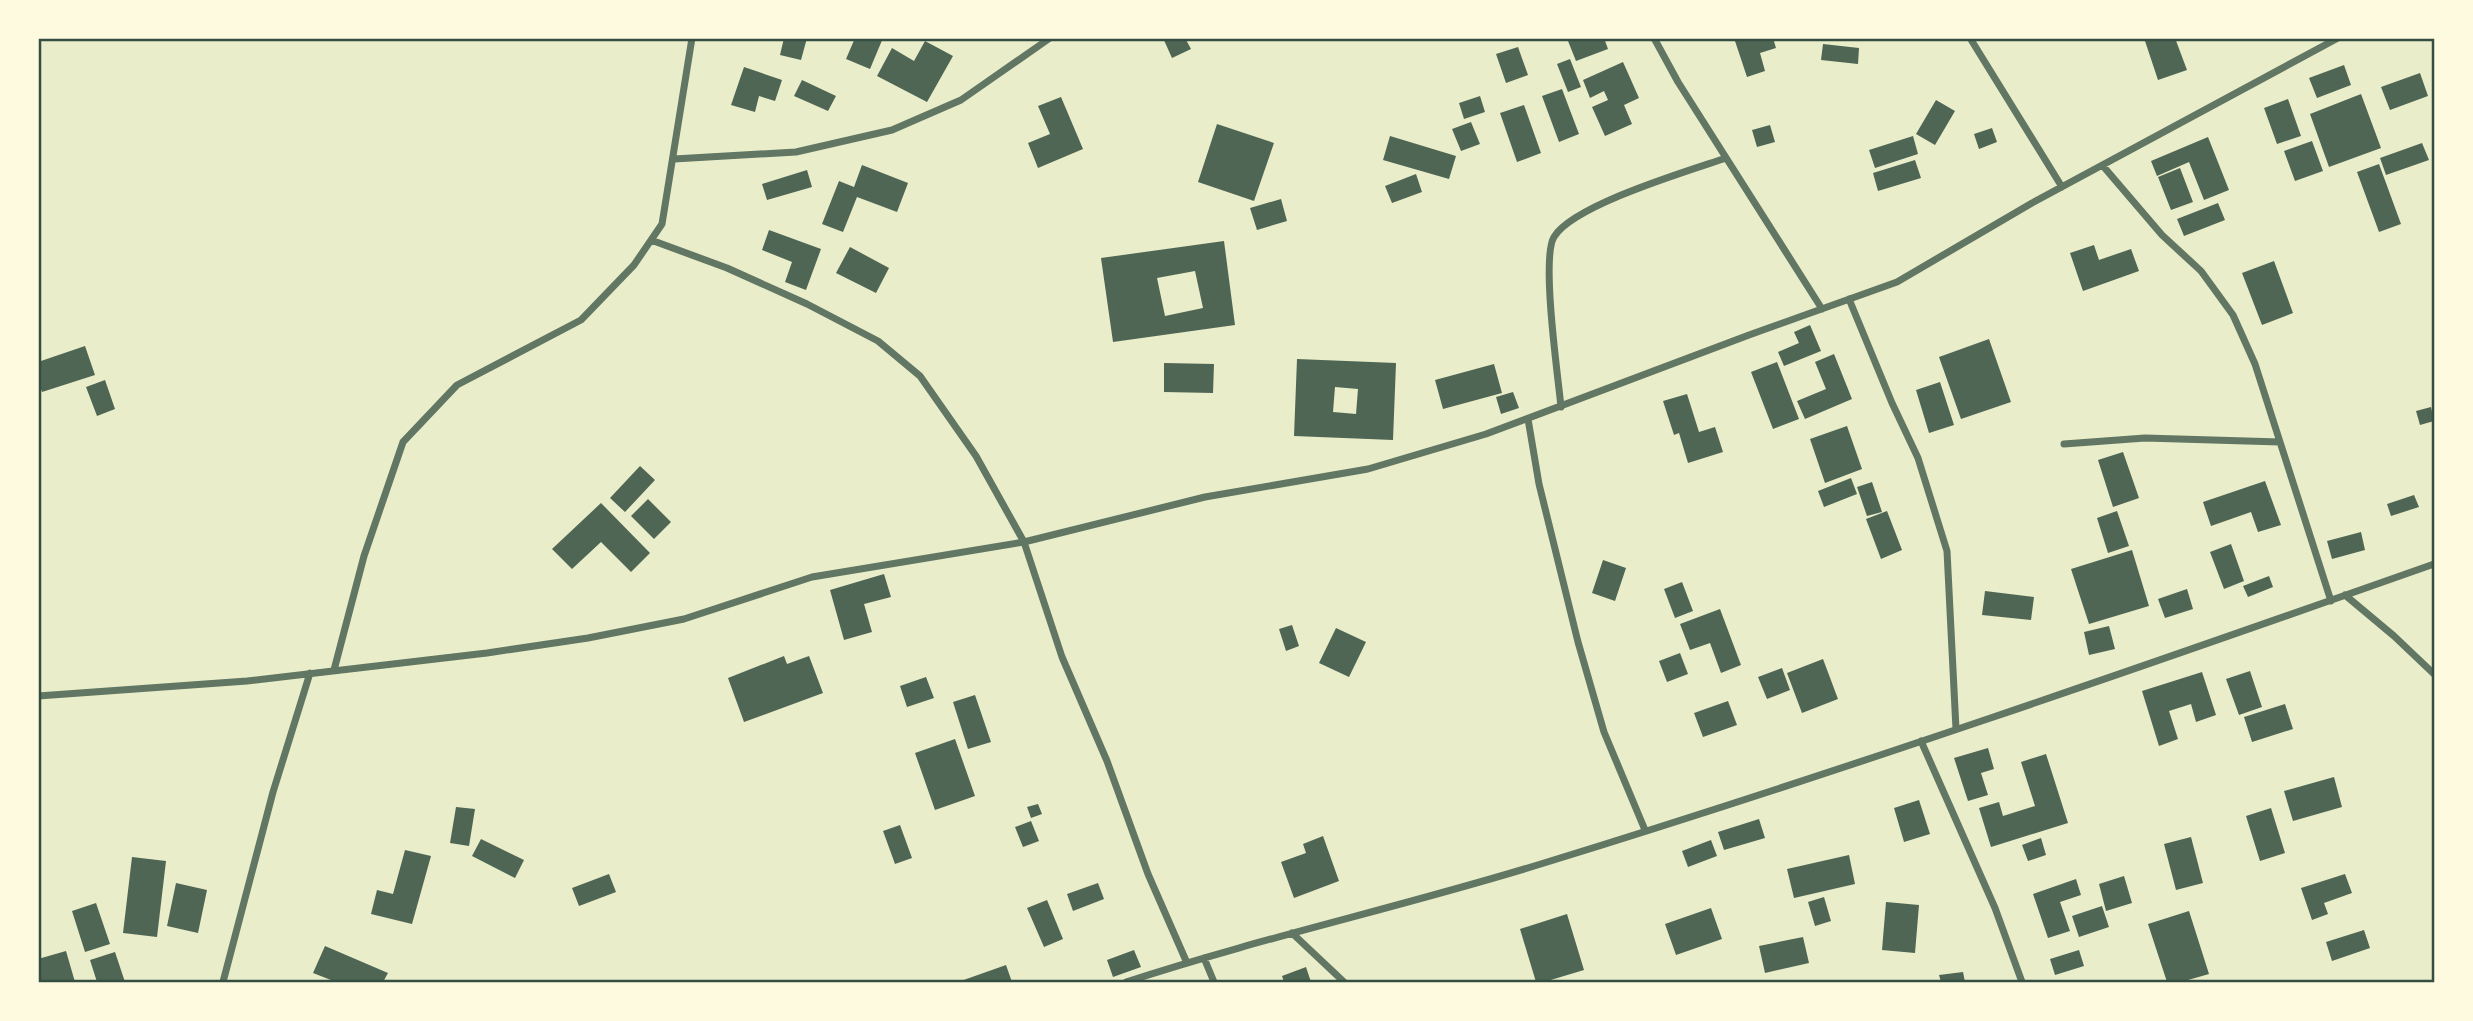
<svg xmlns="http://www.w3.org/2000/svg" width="2473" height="1021" font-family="Ubuntu,sans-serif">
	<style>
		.building { fill: #4f6655; fill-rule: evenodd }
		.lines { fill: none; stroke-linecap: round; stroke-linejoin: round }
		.minor { stroke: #617663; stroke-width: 7 }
		.neatline { fill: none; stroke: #344e41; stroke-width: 2.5 }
	</style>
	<rect width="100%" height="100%" fill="#e9edc9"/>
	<path class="building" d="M784,38H807L801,60L780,55Z
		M855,38H883L870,69L846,59Z
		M1163,38H1185L1191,49L1172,58Z
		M1574,38H1604L1608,49L1576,61L1568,41Z
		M1734,38H1773L1776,48L1760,53L1765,71L1747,77Z
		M2144,38H2175L2187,70L2158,80Z
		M925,41L953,56L927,102L877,76L892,48L914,61Z
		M1823,44L1859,48L1858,64L1821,60Z
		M1518,47L1528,75L1506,83L1496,54Z
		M1570,59L1581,87L1568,92L1557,64Z
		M1623,62L1639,98L1624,105L1632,124L1605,136L1592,107L1608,100L1604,91L1590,98L1583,80Z
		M2344,65L2351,85L2317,98L2309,78Z
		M744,67L782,80L775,101L759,96L755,112L731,105Z
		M2420,73L2428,96L2390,110L2381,87Z
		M802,80L836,96L828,111L794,96Z
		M1562,89L1579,134L1559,142L1542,96Z
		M2361,94L2381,148L2329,167L2310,114Z
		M1480,96L1485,112L1464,119L1459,103Z
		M1061,97L1083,149L1038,168L1028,143L1050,134L1038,106Z
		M2288,99L2301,136L2277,144L2264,108Z
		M1936,100L1955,111L1935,145L1916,134Z
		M1524,105L1541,153L1517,162L1500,113Z
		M1471,122L1480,144L1461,151L1452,129Z
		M1217,124L1274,143L1254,201L1198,182Z
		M1770,125L1775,142L1757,147L1752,130Z
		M1992,128L1997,142L1979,149L1974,134Z
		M1390,136L1456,156L1449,179L1383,160Z
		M1913,136L1918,154L1875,168L1869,150Z
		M2208,137L2229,190L2204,200L2189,162L2157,176L2151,161Z
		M2312,141L2323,171L2295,181L2284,151Z
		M2422,143L2429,160L2386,175L2380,158Z
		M1915,160L1921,178L1878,191L1873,173Z
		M2379,164L2401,224L2379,232L2357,172Z
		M862,165L908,183L897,212L857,197L843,232L822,224L839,181L854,187Z
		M2180,168L2193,202L2171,210L2158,177Z
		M807,170L812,187L767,200L762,184Z
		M1416,174L1422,192L1392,203L1385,186Z
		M1281,199L1287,221L1257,230L1250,208Z
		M2218,203L2225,220L2184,236L2177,219Z
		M769,230L821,249L806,290L785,282L792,262L762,250Z
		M1224,241L1235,325L1113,342L1101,258ZM1195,271L1203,308L1165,316L1157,278Z
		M2094,245L2099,260L2131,249L2139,271L2083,291L2070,253Z
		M850,247L889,268L876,293L836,273Z
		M2274,261L2293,313L2262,325L2242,273Z
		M1810,325L1821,351L1784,366L1778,352L1799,343L1794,332Z
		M1989,339L2011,402L1961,419L1939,357Z
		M85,346L95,375L42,392L38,381V362Z
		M1834,354L1852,399L1805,419L1797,401L1826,389L1815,362Z
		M1297,359L1396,363L1393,440L1294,436ZM1335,387L1358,389L1356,414L1333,412Z
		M1777,362L1799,419L1773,429L1751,372Z
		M1164,363L1214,364L1213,393L1164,392Z
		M1494,364L1502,393L1443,409L1435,380Z
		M105,380L115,409L97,416L86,387Z
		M1940,382L1954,425L1929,433L1916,390Z
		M1513,392L1519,408L1501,414L1496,397Z
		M1687,394L1699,432L1715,427L1723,452L1688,463L1679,433L1674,435L1663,401Z
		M2431,407L2434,421L2420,425L2416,411Z
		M1847,426L1862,469L1825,483L1810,439Z
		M2123,452L2139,498L2113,507L2098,460Z
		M640,466L655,480L625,512L610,498Z
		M1851,478L1857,494L1824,507L1818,491Z
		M2265,481L2281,525L2258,532L2251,512L2211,526L2203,502Z
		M1872,482L1882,512L1867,516L1857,487Z
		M2414,495L2419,507L2391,516L2387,504Z
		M648,499L671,522L654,539L631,516Z
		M601,503L650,553L631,572L601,542L572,569L552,549Z
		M1887,511L1902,550L1881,559L1866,519Z
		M2117,511L2129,546L2108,553L2097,518Z
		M2361,532L2365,550L2332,559L2327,541Z
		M2231,544L2244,581L2224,589L2210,552Z
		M2132,550L2149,606L2089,624L2071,569Z
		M1603,560L1626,568L1615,601L1592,593Z
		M884,574L891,597L864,604L872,632L844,640L830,590Z
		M2269,576L2273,587L2248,597L2243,586Z
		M1682,582L1693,611L1675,618L1664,589Z
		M2187,589L2193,609L2165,618L2158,599Z
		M1985,591L2034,597L2031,620L1982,615Z
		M1720,609L1741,665L1721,673L1710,643L1690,650L1680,624Z
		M1292,625L1299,646L1286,651L1279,629Z
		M2109,626L2115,649L2089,655L2084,632Z
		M1336,628L1366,642L1349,677L1319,663Z
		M1680,653L1688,674L1667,682L1659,661Z
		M784,656L787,664L809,656L823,693L744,722L728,678Z
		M1823,659L1838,699L1802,713L1787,673Z
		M1782,668L1790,690L1767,699L1758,677Z
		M2250,671L2262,707L2239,715L2226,679Z
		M2202,672L2216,715L2196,722L2191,704L2169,711L2178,739L2159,746L2142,691Z
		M926,677L934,698L907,707L900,686Z
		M975,695L991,742L968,749L953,702Z
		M1728,701L1737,725L1703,737L1694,713Z
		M2285,704L2293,729L2252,742L2244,717Z
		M955,739L975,796L935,810L915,753Z
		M1988,748L1994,769L1981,773L1988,795L1968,801L1954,758Z
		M2046,754L2068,823L1991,847L1979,808L1999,802L2003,816L2035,806L2021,762Z
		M2334,777L2342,807L2293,821L2284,791Z
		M1919,800L1930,834L1904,842L1894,808Z
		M1038,804L1042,814L1031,818L1027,807Z
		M456,807L475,809L469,846L450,843Z
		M2271,808L2285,853L2260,861L2246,816Z
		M1759,819L1765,838L1724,850L1718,832Z
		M1031,821L1039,841L1023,847L1015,827Z
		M900,825L912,858L895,864L883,831Z
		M1323,836L1339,881L1294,898L1281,862L1306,853L1303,844Z
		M2191,837L2203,883L2176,890L2164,844Z
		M2041,838L2046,855L2028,861L2022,845Z
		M481,839L524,860L515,878L472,856Z
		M1711,840L1717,856L1688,867L1682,851Z
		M405,850L431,856L412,924L371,914L377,890L393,894Z
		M1849,855L1855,884L1794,898L1787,869Z
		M132,857L166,861L157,937L123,933Z
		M609,874L616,892L579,906L572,888Z
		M2345,874L2352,893L2324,903L2328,914L2312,920L2301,888Z
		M2124,876L2132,903L2106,911L2099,884Z
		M2076,879L2081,895L2060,902L2070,931L2048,938L2033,894Z
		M176,883L207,890L198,933L167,926Z
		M1098,883L1104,899L1073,911L1067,894Z
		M1824,897L1831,921L1815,926L1808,902Z
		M1047,900L1063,939L1044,947L1027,908Z
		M1886,902L1919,905L1915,953L1882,950Z
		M96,903L110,944L85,952L72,911Z
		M2102,906L2109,927L2079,937L2072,916Z
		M1711,908L1722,939L1676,955L1665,924Z
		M2189,911L2209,974L2181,982H2167L2148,924Z
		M1567,914L1584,970L1544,982H1536L1520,929Z
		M2364,930L2370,948L2332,961L2326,942Z
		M1803,937L1809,963L1765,973L1759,946Z
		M325,946L388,973L383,982H336L313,973Z
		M1134,950L1141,967L1113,977L1107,960Z
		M2079,950L2084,966L2055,975L2050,959Z
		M66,951L75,982H38V959Z
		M115,952L125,982H97L90,960Z
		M1006,965L1012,982H958Z
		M1306,967L1311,982H1284L1282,976Z
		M1963,972L1965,982H1941L1939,975Z"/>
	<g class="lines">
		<path class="minor" d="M1654,38L1678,82L1822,309
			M1970,38L2062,187
			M674,159L796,152L892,130L961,100L1050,38
			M2103,166L2162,235L2201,271L2233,315L2255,364L2331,601
			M651,240L727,268L807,304L878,341L920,376L976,456L1024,542L1062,657L1107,761L1148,874L1187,963
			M1849,299L1892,403L1918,458L1947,551L1956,729
			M1561,407C1558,376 1541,258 1554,237C1573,205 1688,171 1726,158
			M1528,419L1539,484L1578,642L1604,732L1645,830
			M2064,444L2145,438L2280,442
			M2345,595L2394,636L2434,674
			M334,670L364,556L403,442L457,385L581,320L634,265L662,224L692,38
			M38,696L247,681L487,653L588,638L684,619L812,577L1024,542L1205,497L1368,469L1486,434L1749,335L1897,282L2032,203L2338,38
			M1921,741L1995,908L2022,982
			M1292,933L1344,982
			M1204,958L1214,982
			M223,982L273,792L310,673
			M1126,982C1264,937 1405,906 1544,863C1843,771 2139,668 2434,564"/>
	</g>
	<rect width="2473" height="1021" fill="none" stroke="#fefae0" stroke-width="80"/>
	<rect x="40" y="40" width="2393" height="941" class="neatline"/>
</svg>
